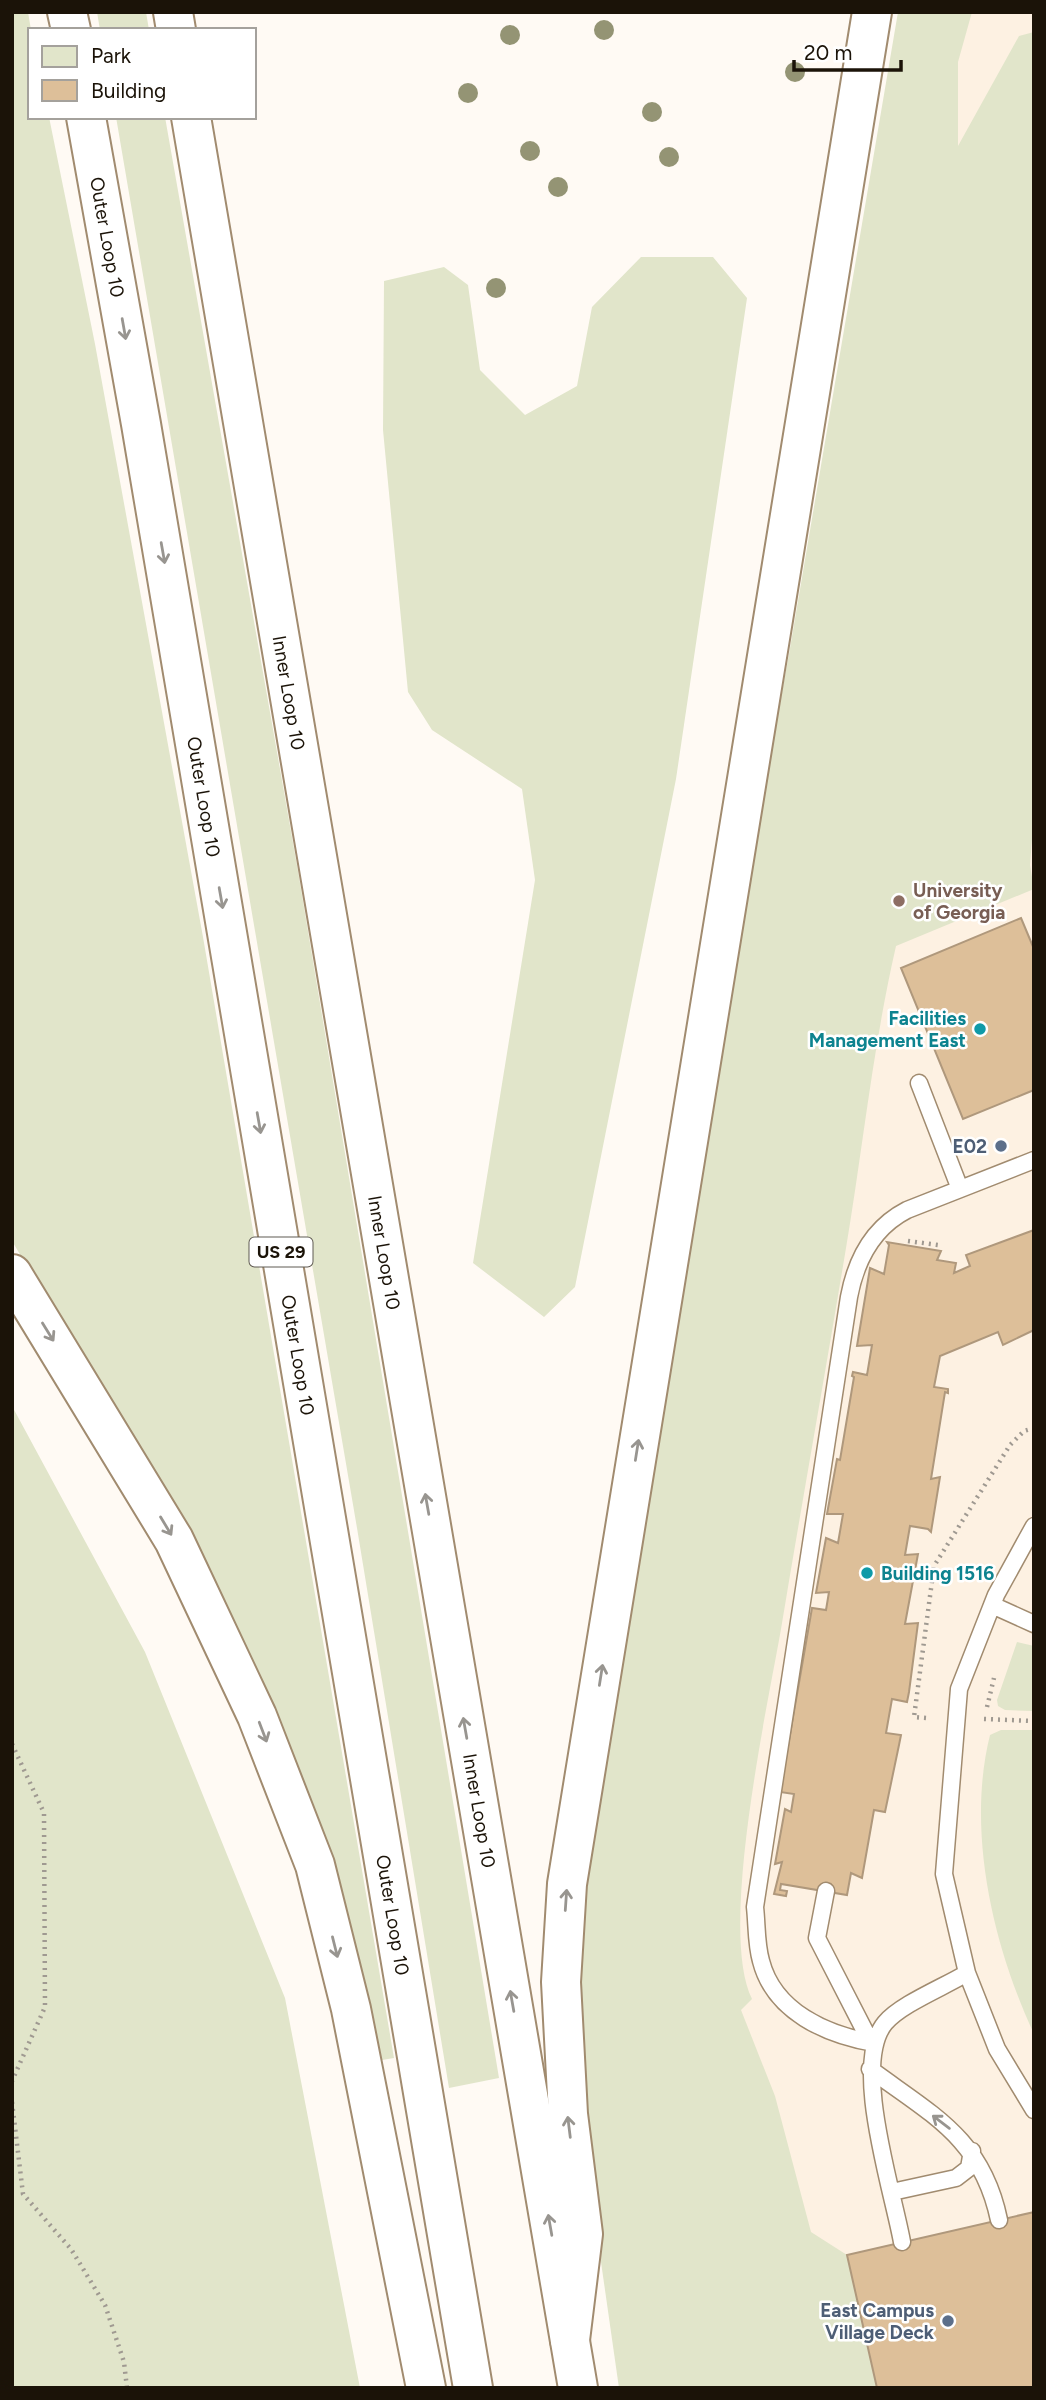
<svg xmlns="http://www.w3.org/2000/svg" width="1046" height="2400" font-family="Figtree,sans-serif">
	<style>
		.built { fill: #fdf1e2 }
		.green { fill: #e1e5ca }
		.building { fill: #ddbf99; stroke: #af987c; stroke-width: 2 }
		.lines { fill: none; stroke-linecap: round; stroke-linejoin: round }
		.lane-casing { stroke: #a18b6f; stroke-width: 19 }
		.highway-casing { stroke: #a18b6f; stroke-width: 42 }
		.path { stroke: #9f9991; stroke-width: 4.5; stroke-dasharray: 2 5; stroke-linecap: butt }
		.lane { stroke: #fff; stroke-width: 16 }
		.highway { stroke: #fff; stroke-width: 38 }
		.tree { fill: #949474 }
		.oneway { stroke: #989590 }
		.education-dot { fill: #8d6e63; stroke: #fff; stroke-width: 2.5 }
		.culture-dot { fill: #0f9aa8; stroke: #fff; stroke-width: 2.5 }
		.service-dot { fill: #5c6f8a; stroke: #fff; stroke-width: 2.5 }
		.labels { text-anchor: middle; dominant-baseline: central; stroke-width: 5; stroke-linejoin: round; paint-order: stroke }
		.shield { fill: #fff; stroke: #5f5a52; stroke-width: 2 }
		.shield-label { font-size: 18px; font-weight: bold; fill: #1b1308 }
		.street-label { font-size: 19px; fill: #1b1308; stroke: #fff }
		.education-label { font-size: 19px; font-weight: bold; fill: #785e54; stroke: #fff; text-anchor: start }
		.culture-label { font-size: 19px; font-weight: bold; fill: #0d838f; stroke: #fff; text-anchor: end }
		.service-label { font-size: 19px; font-weight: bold; fill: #4e5e75; stroke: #fff; text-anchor: end }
	</style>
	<rect width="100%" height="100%" fill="#fffaf4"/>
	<path class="built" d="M916,12H1034V2388H642Z"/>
	<path class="green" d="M12,12H28L31,30L30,117H49L95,344L203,937L394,2058L376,2061L299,1770L245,1643L210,1572L12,1241Z
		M97,12H146L149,30H100Z
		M898,12H972L958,62V146L1019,36L1034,32V813L1030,865L1034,889L896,946C873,1046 863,1147 846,1248C825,1375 802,1502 781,1629C767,1710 718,1931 752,1999L741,2010L775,2096L811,2232L847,2255L877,2388H619L599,2248L576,1999L583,1901L730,976L789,654Z
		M116,117H165L298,871L499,2078L449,2088L357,1528Z
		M641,257H713L747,298L676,779L575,1287L544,1317L473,1263L535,880L522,789L432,730L408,692L383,430L384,281L444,267L468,285L480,370L525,415L577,386L592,307Z
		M12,1406L145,1652L285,1998L360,2388H12Z
		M1017,1642L1034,1646V1711L1005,1710L998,1706L997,1700Z
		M1001,1730H1034V2034C993,1946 966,1831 990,1735Z"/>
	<path class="building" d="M1021,918L1034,949V1090L963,1119L901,968Z
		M1034,1230V1330L1003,1345L998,1332L940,1356L934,1387L948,1389V1393L945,1392L931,1479L940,1477L931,1532L928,1529L910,1526L905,1555L918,1554L905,1624L918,1623L909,1692L907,1702L892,1699L886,1733L901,1735L899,1745L885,1812L874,1810L862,1878L851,1873L847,1895L781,1884L780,1890L787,1891L786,1896L774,1894L782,1862L775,1864L785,1809L791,1812L794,1794L780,1792L812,1608L826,1610L829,1592L816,1593L826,1538L838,1543L843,1514H827L837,1459L840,1460L854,1377L852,1376L853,1372L867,1375L872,1345L857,1346L870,1268L884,1274L889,1245L887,1242L941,1251L937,1260L956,1263L954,1273L970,1266L966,1255Z
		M1034,2212V2388H877L847,2255Z"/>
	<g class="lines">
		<defs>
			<path id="lane" d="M919,1083L960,1189
				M1034,1526L996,1595L959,1689L944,1874L967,1973L997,2049L1034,2110
				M992,1605L1034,1624
				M826,1891L817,1938L871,2043
				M874,2043C827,2035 774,2012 761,1961C756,1944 757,1924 755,1907L849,1297C856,1260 872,1228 907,1210L1034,1160
				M870,2069C932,2115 982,2138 999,2220
				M892,2192L956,2178L969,2168L972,2151
				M902,2242C893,2191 851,2064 885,2023C901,2004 944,1987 967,1973"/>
			<g id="highway">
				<path d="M67,12L71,30"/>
				<path d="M173,12L176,30"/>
				<path id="s1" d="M86,117L141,424L473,2388"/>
				<path id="s2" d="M191,117L578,2388"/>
				<path d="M12,1274L174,1540L257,1716L315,1865L351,2009L426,2388"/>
				<path d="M570,2340L583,2234L568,2114L561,1982L567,1884L872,12"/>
			</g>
		</defs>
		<use href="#lane" class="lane-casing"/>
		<use href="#highway" class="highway-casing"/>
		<path class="path" d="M908,1241L938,1245
			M987,1707L994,1678
			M926,1718L914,1717L934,1566L1010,1445L1024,1431L1034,1428
			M984,1719L1034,1721
			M12,1744L44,1813L45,2007L12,2081
			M12,2102L23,2194L71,2249L105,2305L124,2362L127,2388"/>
		<use href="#lane" class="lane"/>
		<use href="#highway" class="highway"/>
	</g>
	<g class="tree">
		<circle cx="604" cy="30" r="10"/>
		<circle cx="510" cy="35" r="10"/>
		<circle cx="795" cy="72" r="10"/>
		<circle cx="468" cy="93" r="10"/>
		<circle cx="652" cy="112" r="10"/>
		<circle cx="530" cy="151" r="10"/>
		<circle cx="669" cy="157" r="10"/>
		<circle cx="558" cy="187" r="10"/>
		<circle cx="496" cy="288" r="10"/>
	</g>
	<defs><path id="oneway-shaft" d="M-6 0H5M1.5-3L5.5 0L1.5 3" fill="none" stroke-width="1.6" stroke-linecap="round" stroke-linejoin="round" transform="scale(1.75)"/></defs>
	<g class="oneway">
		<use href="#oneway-shaft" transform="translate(124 329) rotate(80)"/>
		<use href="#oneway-shaft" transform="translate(163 553) rotate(80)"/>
		<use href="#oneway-shaft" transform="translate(221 898) rotate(80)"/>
		<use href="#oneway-shaft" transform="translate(259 1123) rotate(80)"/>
		<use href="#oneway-shaft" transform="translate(48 1332) rotate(58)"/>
		<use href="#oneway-shaft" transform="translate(637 1450) rotate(-81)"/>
		<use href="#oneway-shaft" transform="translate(427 1504) rotate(-100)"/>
		<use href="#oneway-shaft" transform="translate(166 1526) rotate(59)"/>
		<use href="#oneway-shaft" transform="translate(601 1675) rotate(-81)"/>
		<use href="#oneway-shaft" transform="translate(465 1728) rotate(-100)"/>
		<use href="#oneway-shaft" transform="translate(263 1732) rotate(69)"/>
		<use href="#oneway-shaft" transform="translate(566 1900) rotate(-86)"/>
		<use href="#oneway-shaft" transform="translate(335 1947) rotate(76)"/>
		<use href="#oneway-shaft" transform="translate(512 2001) rotate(-100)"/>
		<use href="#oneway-shaft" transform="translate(941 2122) rotate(-143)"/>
		<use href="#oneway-shaft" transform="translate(569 2127) rotate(-97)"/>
		<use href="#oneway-shaft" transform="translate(550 2225) rotate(-100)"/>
	</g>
	<circle class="education-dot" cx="899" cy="901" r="7"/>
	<g class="culture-dot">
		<circle cx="980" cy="1029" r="7"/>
		<circle cx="867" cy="1573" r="7"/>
	</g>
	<g class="service-dot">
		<circle cx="1001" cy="1146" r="7"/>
		<circle cx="948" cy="2321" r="7"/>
	</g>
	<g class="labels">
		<rect class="shield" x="249.5" y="1237.5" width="63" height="29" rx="5"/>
		<g class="shield-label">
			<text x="281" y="1252">US 29</text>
		</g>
		<g class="street-label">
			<text stroke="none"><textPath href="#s1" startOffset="122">Outer Loop 10</textPath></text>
			<text stroke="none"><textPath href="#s2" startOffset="584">Inner Loop 10</textPath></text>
			<text stroke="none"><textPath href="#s1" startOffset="690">Outer Loop 10</textPath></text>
			<text stroke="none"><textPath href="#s2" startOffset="1152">Inner Loop 10</textPath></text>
			<text stroke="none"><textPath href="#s1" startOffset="1256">Outer Loop 10</textPath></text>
			<text stroke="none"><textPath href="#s2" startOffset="1718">Inner Loop 10</textPath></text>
			<text stroke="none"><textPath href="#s1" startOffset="1824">Outer Loop 10</textPath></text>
		</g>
		<g class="education-label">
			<text x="913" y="890">University<tspan x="913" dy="22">of Georgia</tspan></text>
		</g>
		<g class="culture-label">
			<text x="966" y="1018">Facilities<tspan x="966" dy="22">Management East</tspan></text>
			<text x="881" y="1573" text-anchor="start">Building 1516</text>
		</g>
		<g class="service-label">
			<text x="987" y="1146">E02</text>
			<text x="934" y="2310">East Campus<tspan x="934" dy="22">Village Deck</tspan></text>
		</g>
	</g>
	<rect width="1046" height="2400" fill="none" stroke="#1b1308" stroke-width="28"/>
	<rect x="28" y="28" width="228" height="91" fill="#ffffff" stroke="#a4a19c" stroke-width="2"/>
	<rect x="42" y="46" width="35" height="21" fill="#e1e5ca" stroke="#a4a19c" stroke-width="2"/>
	<text x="91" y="63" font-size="21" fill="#1b1308">Park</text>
	<rect x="42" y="80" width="35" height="21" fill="#ddbf99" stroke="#a4a19c" stroke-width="2"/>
	<text x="91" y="98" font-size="21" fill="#1b1308">Building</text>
	<path d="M794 60v10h107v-10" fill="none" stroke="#1b1308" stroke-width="3.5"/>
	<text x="804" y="60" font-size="21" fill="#1b1308" stroke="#ffffff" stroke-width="5" paint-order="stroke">20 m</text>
</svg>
